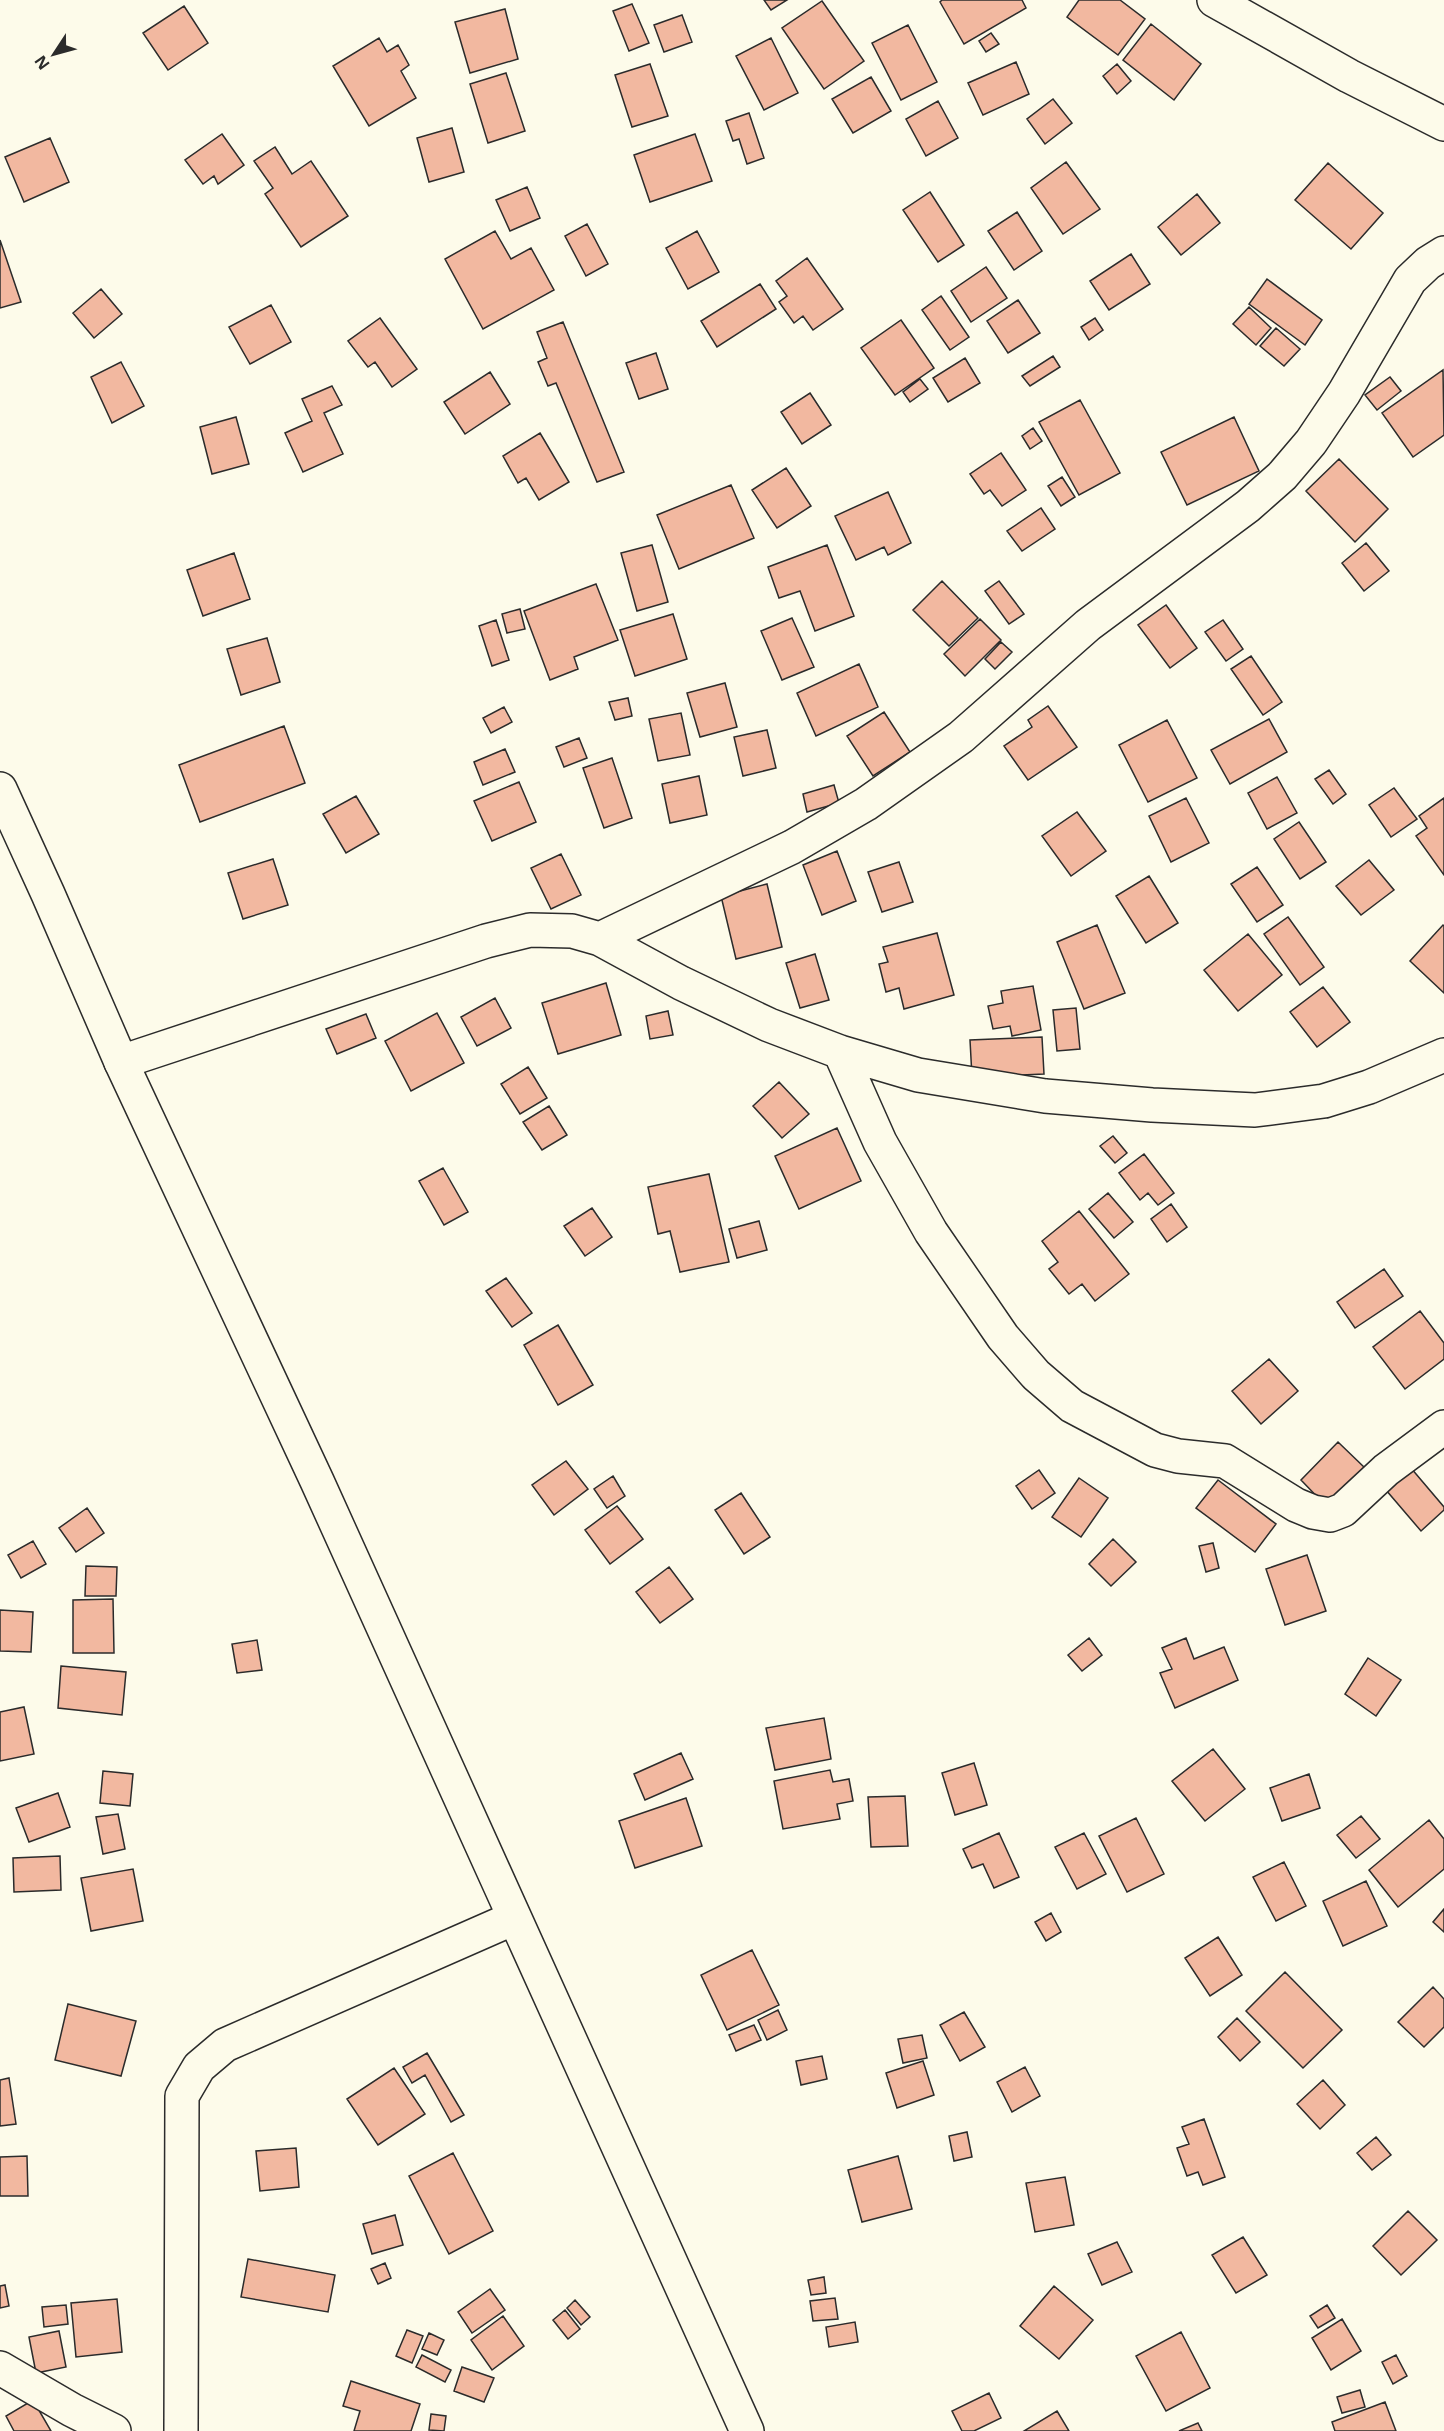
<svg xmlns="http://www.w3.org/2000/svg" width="1444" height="2431" font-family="'Open Sans',sans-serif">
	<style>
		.building { fill: #f2b8a0; stroke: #2b2b2b; stroke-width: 1.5 }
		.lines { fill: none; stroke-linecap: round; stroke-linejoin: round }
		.minor-casing { stroke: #2b2b2b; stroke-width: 36 }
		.primary-casing { stroke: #2b2b2b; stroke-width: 36 }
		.minor { stroke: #fdfbea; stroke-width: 33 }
		.primary { stroke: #fdfbea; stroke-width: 33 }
	</style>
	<rect width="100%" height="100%" fill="#fdfbea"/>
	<path class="building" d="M764,0H787L771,10Z
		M942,0H1022L1026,8L964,44L940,2Z
		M1079,0H1120L1145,19L1118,55L1067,17Z
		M822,1L864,61L824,89L782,28Z
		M632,4L649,43L629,51L613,11Z
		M184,6L208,43L168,70L143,33Z
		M505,9L518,59L470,73L455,22Z
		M682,15L692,42L664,52L654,25Z
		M1151,24L1201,64L1174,100L1123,60Z
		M908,25L937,82L901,100L872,43Z
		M991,33L999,44L986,52L979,41Z
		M379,38L387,52L398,45L409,65L401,71L416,98L369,126L333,66Z
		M771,38L798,93L764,110L736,56Z
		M1016,62L1029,94L983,115L968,83Z
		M650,64L668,116L632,127L615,75Z
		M1117,64L1131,81L1117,94L1103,76Z
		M506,73L525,131L488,143L470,84Z
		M871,77L891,111L853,133L832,99Z
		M1053,99L1072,123L1045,144L1027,119Z
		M938,101L958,138L926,156L906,119Z
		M749,113L764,158L747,164L739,139L733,141L726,121Z
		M452,128L464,172L429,182L417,138Z
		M222,134L244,165L218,184L214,176L203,184L185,160Z
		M695,134L712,181L650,202L634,155Z
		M50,138L69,182L24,202L5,157Z
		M275,147L292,174L311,161L348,216L301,247L265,194L273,188L254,161Z
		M1066,162L1100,209L1063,234L1031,188Z
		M1328,163L1383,213L1351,249L1295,200Z
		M527,187L540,218L510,231L496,200Z
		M930,192L964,245L938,262L903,210Z
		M1197,194L1220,223L1181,255L1158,227Z
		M1017,212L1042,251L1014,270L988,231Z
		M587,224L608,264L586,276L565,236Z
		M495,231L511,259L531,248L554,290L483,329L445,259Z
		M697,231L719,272L688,289L666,248Z
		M0,240L21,302L0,308Z
		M1131,254L1150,284L1109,310L1090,281Z
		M807,258L843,309L813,330L803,316L794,323L779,302L787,296L776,281Z
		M986,267L1007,298L971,322L951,291Z
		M1267,279L1322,320L1305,345L1249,304Z
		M760,284L776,309L717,347L701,321Z
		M101,289L122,314L94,338L73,313Z
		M941,296L969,337L950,350L922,310Z
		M1018,300L1040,333L1008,353L987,321Z
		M271,305L291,342L250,364L229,327Z
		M1249,307L1271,328L1256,345L1233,324Z
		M380,318L417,369L392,387L375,362L368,367L348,341Z
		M1095,318L1103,330L1089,340L1081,327Z
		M901,320L934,368L895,395L861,348Z
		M563,322L624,472L597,482L556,383L548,386L538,362L547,358L537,332Z
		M1276,328L1300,349L1284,366L1260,346Z
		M656,353L668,389L639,399L626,363Z
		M1053,356L1060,367L1030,386L1022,376Z
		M965,358L980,383L948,402L933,378Z
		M121,362L144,406L112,423L91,377Z
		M1443,370L1444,435L1413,457L1382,413Z
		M490,372L510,404L465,434L444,402Z
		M1390,377L1401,391L1377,410L1365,395Z
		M920,379L928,389L910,402L903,392Z
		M332,386L342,405L324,413L343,454L303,472L285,433L312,421L302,399Z
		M810,393L831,425L802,444L781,412Z
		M1080,400L1120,473L1079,495L1039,422Z
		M236,417L249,464L212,474L200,427Z
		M1234,417L1259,471L1187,505L1161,452Z
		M1033,428L1042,441L1030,449L1022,436Z
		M540,433L569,482L539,500L526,478L518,483L503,456Z
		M1001,453L1026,490L1002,506L990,490L984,494L970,474Z
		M1339,459L1388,509L1355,542L1306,491Z
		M786,468L811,506L777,528L752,490Z
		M1062,477L1075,497L1061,506L1048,486Z
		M731,485L754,538L679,569L657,515Z
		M888,492L911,543L888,555L884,547L856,560L835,516Z
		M1041,508L1055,529L1022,551L1007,531Z
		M1366,543L1389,571L1364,591L1342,563Z
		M652,545L668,602L637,611L621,553Z
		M827,545L854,616L815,631L800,591L779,598L768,567Z
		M234,553L250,599L203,616L187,570Z
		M942,581L978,618L949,646L913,610Z
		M999,581L1024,614L1009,624L985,591Z
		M596,584L618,640L574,657L578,669L550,680L524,611Z
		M1166,605L1197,648L1170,668L1138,625Z
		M520,609L525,629L507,633L502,614Z
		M673,614L687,659L635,676L620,630Z
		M792,618L814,667L782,680L761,631Z
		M980,619L1001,640L965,676L944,654Z
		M496,620L509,660L492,666L479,626Z
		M1223,620L1243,649L1226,661L1205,632Z
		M267,638L280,682L241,695L227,649Z
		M1001,642L1012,652L995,669L985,659Z
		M1251,656L1282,702L1263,715L1231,669Z
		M859,664L878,707L816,736L797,693Z
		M725,683L737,727L700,737L687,693Z
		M628,698L632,716L615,720L609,702Z
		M1048,706L1077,747L1028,780L1004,746L1032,727L1028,720Z
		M504,707L512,722L491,733L483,718Z
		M884,712L910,752L873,776L847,736Z
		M681,713L690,755L658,761L649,719Z
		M1269,719L1287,752L1230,784L1211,750Z
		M1167,720L1197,778L1148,802L1119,745Z
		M284,726L305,783L200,822L179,765Z
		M767,730L776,768L743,776L734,737Z
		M579,738L587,758L564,767L556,747Z
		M505,749L515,772L483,785L474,762Z
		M612,758L632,818L604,828L583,768Z
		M1329,770L1346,794L1333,804L1315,779Z
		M699,776L707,815L670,823L662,784Z
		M1277,777L1297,813L1267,829L1248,793Z
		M519,782L536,822L492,841L474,801Z
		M834,785L839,803L807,812L803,794Z
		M1394,788L1417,819L1391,837L1369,805Z
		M356,796L379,834L346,853L323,814Z
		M1186,798L1209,843L1171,862L1149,816Z
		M1444,798V875L1416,836L1427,828L1419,816Z
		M1077,812L1106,851L1071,876L1042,836Z
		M1299,822L1326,862L1300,879L1274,839Z
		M837,851L856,901L822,915L803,865Z
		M561,854L581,895L551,909L531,868Z
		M273,859L288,905L243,919L228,873Z
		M1369,860L1394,890L1361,915L1336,886Z
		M899,862L913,902L882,912L868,872Z
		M1257,867L1283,905L1257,922L1231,884Z
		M1149,876L1178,923L1146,943L1116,896Z
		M767,884L782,947L736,959L721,896Z
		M1288,917L1324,967L1300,985L1264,934Z
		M1097,925L1125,993L1084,1009L1057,942Z
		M1443,925L1444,926V993L1410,961Z
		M937,933L954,995L904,1009L899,988L886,992L879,964L888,962L883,947Z
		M1248,934L1282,975L1238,1011L1204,970Z
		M815,954L829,1000L800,1008L786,963Z
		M606,983L621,1035L558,1054L542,1003Z
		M1033,986L1041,1030L1012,1036L1010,1026L993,1029L988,1006L1003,1003L1001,991Z
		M1323,987L1350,1022L1317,1047L1290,1012Z
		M495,998L511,1028L477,1046L461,1017Z
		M1076,1008L1080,1049L1057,1051L1053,1010Z
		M668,1011L673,1035L650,1039L646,1016Z
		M437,1013L464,1063L411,1091L385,1041Z
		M366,1014L376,1038L337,1054L326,1029Z
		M1042,1037L1044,1074L972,1077L970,1040Z
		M528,1067L547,1098L520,1114L501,1084Z
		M779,1082L809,1114L782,1138L753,1106Z
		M549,1106L567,1135L542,1150L523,1122Z
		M837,1128L861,1181L799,1209L775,1156Z
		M1113,1136L1127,1153L1115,1163L1100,1146Z
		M1144,1154L1174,1193L1158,1205L1148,1193L1140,1200L1119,1173Z
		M443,1168L468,1212L444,1225L419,1181Z
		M709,1174L729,1262L680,1272L670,1231L658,1234L648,1187Z
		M1108,1193L1133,1222L1114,1238L1089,1209Z
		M1171,1204L1187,1227L1167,1242L1151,1219Z
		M592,1208L612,1237L585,1256L564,1226Z
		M1079,1211L1129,1274L1095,1301L1082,1284L1069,1294L1049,1269L1058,1262L1042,1241Z
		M759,1221L767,1250L737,1258L729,1229Z
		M1384,1269L1403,1296L1355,1328L1337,1302Z
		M506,1278L532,1313L512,1327L486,1291Z
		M1420,1311L1444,1343V1359L1405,1389L1373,1347Z
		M558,1325L593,1385L558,1405L524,1345Z
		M1269,1359L1298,1391L1261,1424L1232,1391Z
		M1338,1442L1365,1468L1327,1507L1301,1480Z
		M566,1461L588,1489L554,1515L532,1485Z
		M1405,1461L1444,1507V1510L1421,1531L1380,1483Z
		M1039,1470L1055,1493L1032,1509L1016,1486Z
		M613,1476L625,1496L607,1508L594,1489Z
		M1079,1478L1108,1498L1081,1537L1052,1517Z
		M1218,1480L1276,1524L1255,1552L1196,1508Z
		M741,1493L770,1537L744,1554L715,1510Z
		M617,1506L643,1539L610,1564L585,1530Z
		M87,1508L104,1533L76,1552L59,1528Z
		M1113,1539L1136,1562L1111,1586L1089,1564Z
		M33,1541L46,1564L21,1578L8,1555Z
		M1213,1543L1219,1568L1206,1572L1199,1546Z
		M1307,1555L1326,1611L1285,1625L1266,1569Z
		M86,1566L117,1567L116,1596H85Z
		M669,1567L693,1599L660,1623L636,1592Z
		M113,1599L114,1653H73V1600Z
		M0,1610L33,1612L31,1652L0,1651Z
		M1089,1638L1102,1655L1082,1671L1068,1655Z
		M1186,1638L1194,1659L1224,1647L1238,1680L1175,1708L1160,1673L1172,1669L1162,1648Z
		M257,1640L262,1670L237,1673L232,1644Z
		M1368,1658L1401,1680L1376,1716L1345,1694Z
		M61,1666L126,1672L122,1715L58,1708Z
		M24,1707L34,1754L0,1761V1712Z
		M824,1718L831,1759L775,1770L766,1728Z
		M1213,1749L1245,1789L1205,1821L1172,1781Z
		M681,1753L693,1779L645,1800L634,1774Z
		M974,1763L987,1805L955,1815L942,1773Z
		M830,1770L833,1782L849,1779L853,1801L837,1804L840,1819L783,1829L774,1781Z
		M103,1771L133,1774L130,1806L100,1803Z
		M1309,1774L1320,1808L1282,1821L1270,1788Z
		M58,1793L70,1827L29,1842L16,1808Z
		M905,1796L908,1846L871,1847L868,1797Z
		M686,1798L702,1846L635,1868L619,1821Z
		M118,1814L125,1849L103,1854L96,1817Z
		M1361,1816L1380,1839L1356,1858L1337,1835Z
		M1136,1818L1164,1874L1127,1892L1099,1836Z
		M1429,1820L1444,1839V1869L1398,1907L1369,1870Z
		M999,1833L1019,1877L994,1888L983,1864L972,1868L963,1849Z
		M1084,1833L1106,1874L1077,1889L1055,1847Z
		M60,1856L61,1890L14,1892L13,1858Z
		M1284,1862L1306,1906L1276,1921L1253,1877Z
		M133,1869L143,1921L91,1931L81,1878Z
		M1366,1881L1387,1926L1343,1946L1323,1901Z
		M1444,1909V1932L1433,1922Z
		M1051,1913L1061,1932L1046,1941L1035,1922Z
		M1218,1937L1242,1975L1210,1996L1185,1958Z
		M752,1950L779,2005L727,2030L701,1975Z
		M1285,1972L1342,2030L1303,2068L1246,2011Z
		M1433,1987L1444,1999V2027L1424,2047L1398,2022Z
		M68,2004L136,2021L121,2076L55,2060Z
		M778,2010L787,2030L767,2040L758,2020Z
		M964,2012L985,2047L960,2061L940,2025Z
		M1237,2018L1260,2042L1240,2061L1218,2037Z
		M754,2025L761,2040L736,2051L729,2035Z
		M922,2035L927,2058L903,2063L898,2039Z
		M427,2053L464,2115L451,2122L425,2075L412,2083L403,2067Z
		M822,2056L827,2079L801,2085L796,2061Z
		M923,2061L934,2095L897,2108L886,2073Z
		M1025,2067L1040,2096L1012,2112L997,2082Z
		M394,2068L425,2114L378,2145L347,2099Z
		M9,2078L16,2124L0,2126V2080Z
		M1323,2080L1345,2105L1320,2129L1297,2104Z
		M1204,2119L1225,2177L1203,2185L1198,2172L1187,2176L1177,2148L1189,2144L1182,2127Z
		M967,2132L972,2157L954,2161L949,2136Z
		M1376,2137L1391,2155L1372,2170L1357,2153Z
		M296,2148L299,2187L260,2191L256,2151Z
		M453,2153L493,2231L449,2254L409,2176Z
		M27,2156L28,2196H0V2157Z
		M898,2156L912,2209L862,2222L848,2170Z
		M1065,2177L1074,2225L1035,2232L1026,2183Z
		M1408,2211L1437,2240L1401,2275L1373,2246Z
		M395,2215L403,2245L372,2254L363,2224Z
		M1243,2237L1267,2275L1236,2293L1212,2255Z
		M1117,2242L1132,2272L1102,2285L1088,2254Z
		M248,2259L335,2275L328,2312L241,2297Z
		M385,2263L391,2278L378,2284L371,2269Z
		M824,2277L826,2293L811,2295L808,2280Z
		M5,2285L9,2306L0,2308V2286Z
		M1054,2286L1093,2320L1059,2359L1020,2326Z
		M490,2289L505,2310L472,2333L458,2312Z
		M835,2298L838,2319L813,2321L810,2301Z
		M117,2299L122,2352L76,2357L71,2303Z
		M575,2300L590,2317L581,2325L567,2308Z
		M66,2305L68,2324L44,2327L42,2307Z
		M1327,2305L1335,2318L1318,2328L1310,2316Z
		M565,2310L580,2329L568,2339L553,2320Z
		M503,2316L524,2346L492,2370L471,2340Z
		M1342,2319L1361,2351L1331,2370L1312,2338Z
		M855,2322L858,2342L829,2347L826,2327Z
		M407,2330L423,2336L412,2363L396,2356Z
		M59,2331L66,2367L36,2373L29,2337Z
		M1181,2332L1210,2388L1166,2411L1136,2356Z
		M429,2333L444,2340L437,2355L422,2349Z
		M422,2355L451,2370L445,2382L416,2367Z
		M1396,2355L1407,2376L1393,2384L1382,2362Z
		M462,2367L494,2378L484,2402L454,2391Z
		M351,2381L420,2404L411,2431H354L360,2411L343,2406Z
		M1360,2390L1365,2407L1342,2413L1337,2397Z
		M989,2393L1001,2418L974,2431H962L952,2411Z
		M33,2400L51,2431H14L6,2416Z
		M1385,2402L1396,2431H1335L1332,2422Z
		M1057,2411L1069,2431H1024Z
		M431,2414L446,2416L444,2431L429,2430Z
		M1198,2423L1202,2431H1179Z"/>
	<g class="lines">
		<defs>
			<path id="minor" d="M1214,0L1349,76L1444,124
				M600,939L792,847L866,804L961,737L1088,625L1248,506L1282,476L1311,442L1344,393L1410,280L1428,263L1444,253
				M840,1052L880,1142L931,1232L1003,1337L1036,1375L1072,1406L1155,1450L1178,1456L1225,1461L1296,1505L1313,1512L1330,1515L1343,1510L1386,1470L1444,1427
				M121,1062L486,941L530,930L572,931L600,939L681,983L769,1025L840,1052L918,1075L1045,1096L1152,1105L1255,1110L1324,1101L1369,1087L1444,1055
				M0,2368L72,2410L114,2431
				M181,2431L182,2096L199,2067L225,2045L514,1918"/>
			<path id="primary" d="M0,789L48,894L121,1062L317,1481L747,2431"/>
		</defs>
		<use href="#minor" class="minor-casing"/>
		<use href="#primary" class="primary-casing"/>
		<use href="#minor" class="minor"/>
		<use href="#primary" class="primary"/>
	</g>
	<g transform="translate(54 54) rotate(234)" stroke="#fdfbea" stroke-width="4.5" paint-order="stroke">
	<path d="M0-4.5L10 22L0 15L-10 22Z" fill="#2b2b2b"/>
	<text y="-9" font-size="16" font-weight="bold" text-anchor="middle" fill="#2b2b2b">N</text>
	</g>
</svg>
